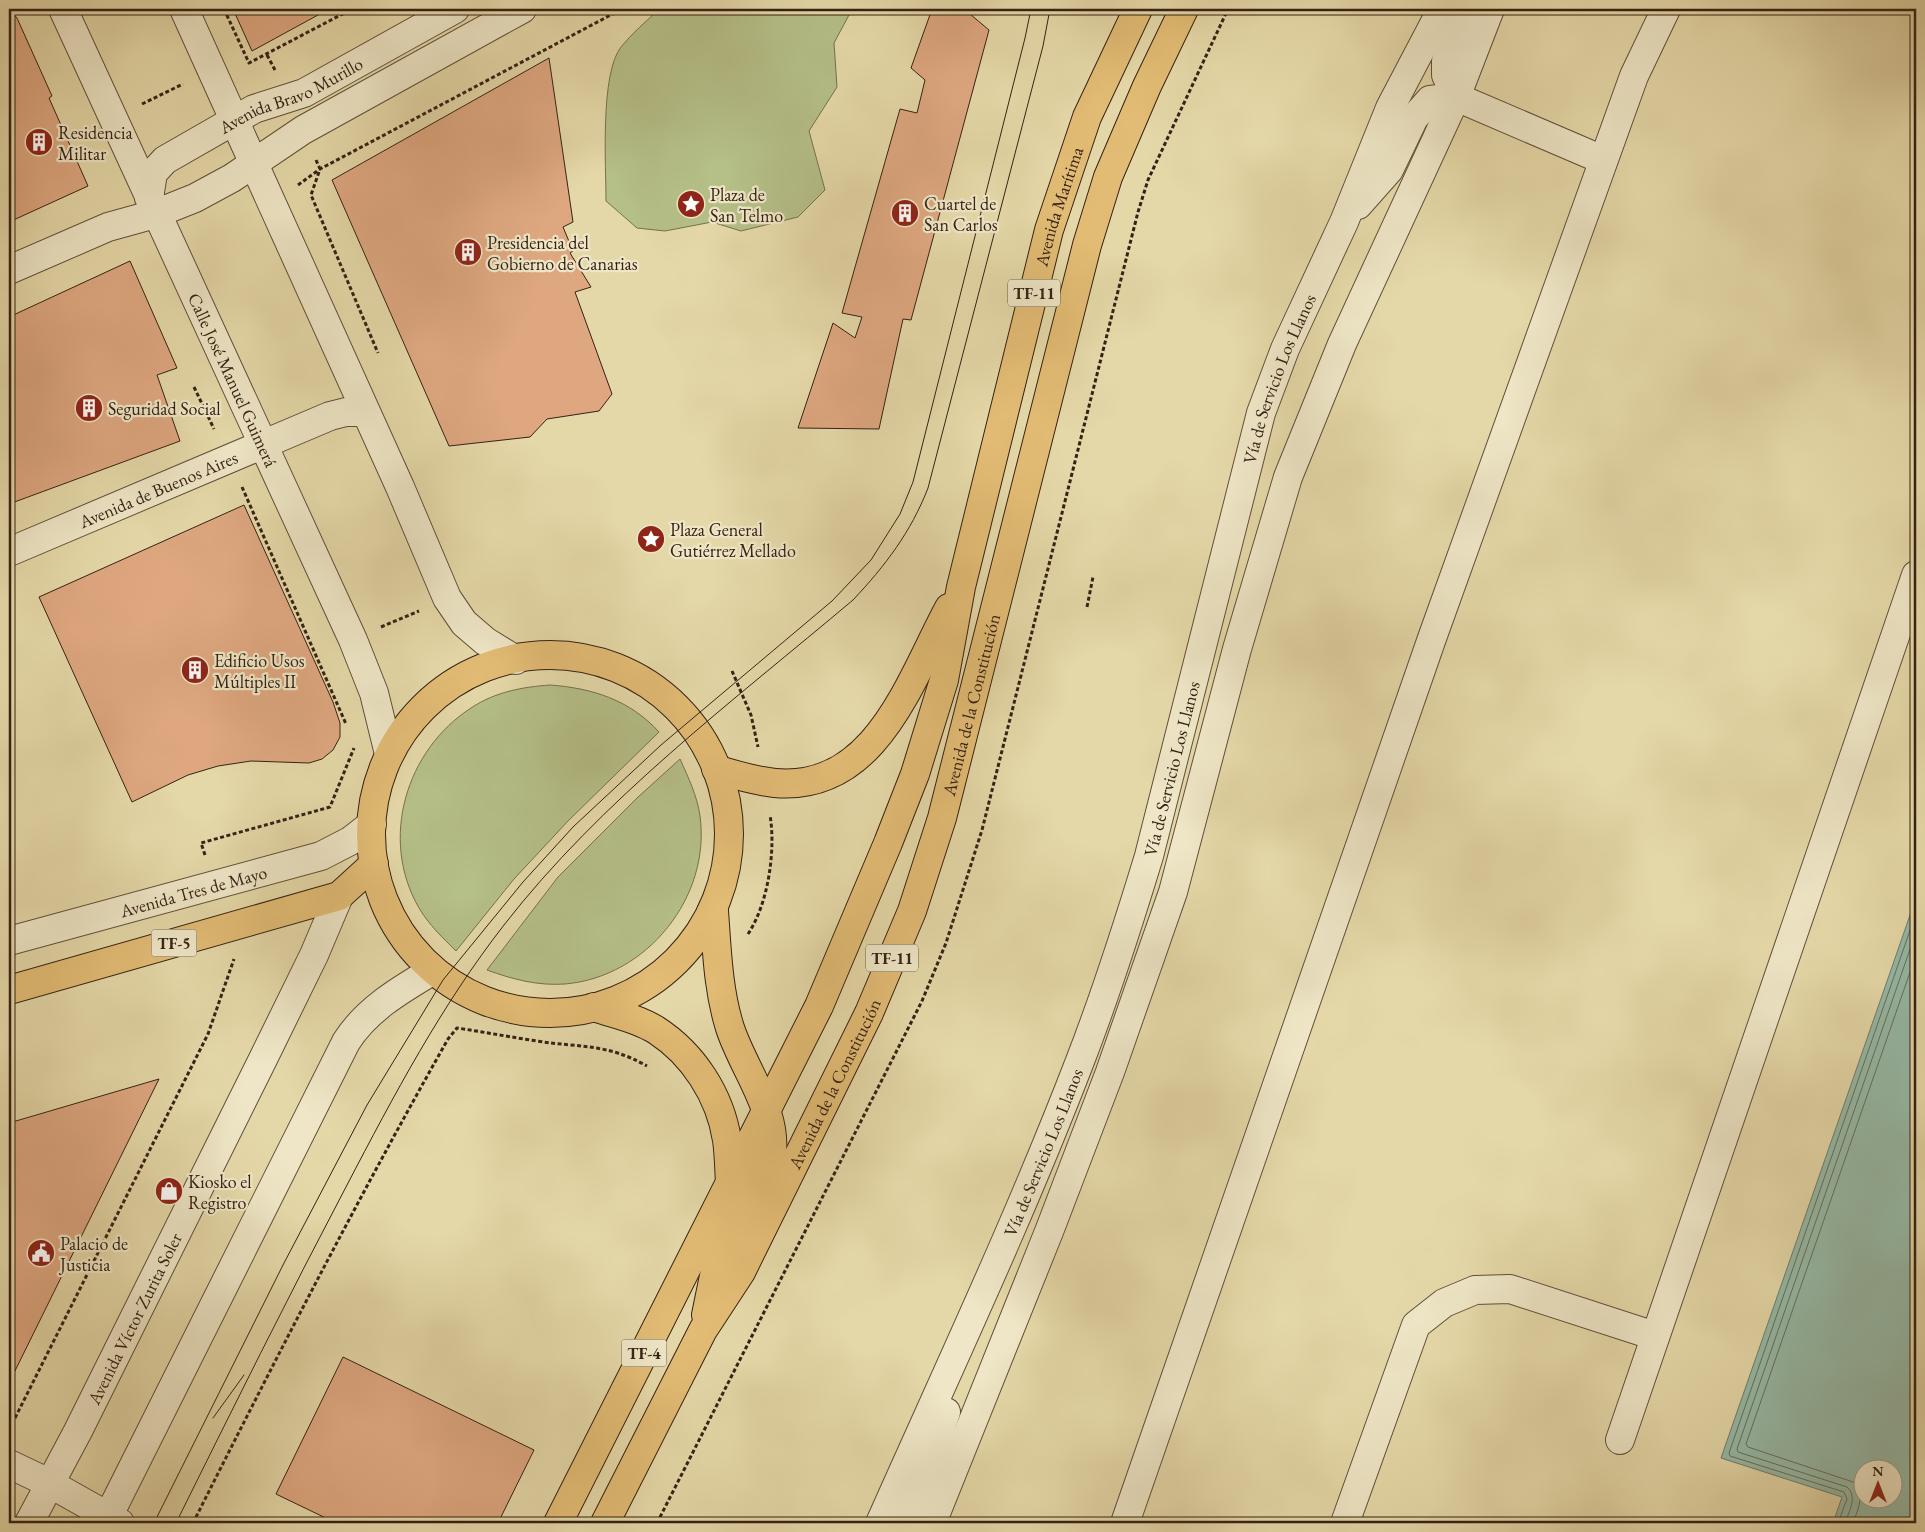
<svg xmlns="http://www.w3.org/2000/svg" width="1925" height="1532" font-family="'EB Garamond',serif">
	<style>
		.green { fill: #b5bf88; stroke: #75704e }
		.water { fill: #96baa7; stroke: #6f7d6d; fill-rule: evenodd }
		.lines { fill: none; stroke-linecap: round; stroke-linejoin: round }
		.shore { stroke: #666e5e; stroke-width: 1 }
		.building { fill: #dea780; stroke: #352115 }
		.minor-casing { stroke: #614f3a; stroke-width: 30 }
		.major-casing { stroke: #352115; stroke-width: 30 }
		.highway-casing { stroke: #352115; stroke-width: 30 }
		.path { stroke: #352115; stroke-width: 3; stroke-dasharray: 4 2.5; stroke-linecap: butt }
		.minor { stroke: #eee6c6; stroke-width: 28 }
		.major { stroke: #e2bc74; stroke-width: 28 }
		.highway { stroke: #e2bc74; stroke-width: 28 }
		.tram { stroke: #352115; stroke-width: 1 }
		.labels { text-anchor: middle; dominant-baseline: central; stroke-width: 4.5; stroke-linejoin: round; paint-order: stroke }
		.shield { fill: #eee6c6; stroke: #6c5c4a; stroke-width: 1 }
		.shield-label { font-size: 16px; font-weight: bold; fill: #352115 }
		.street-label { font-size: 18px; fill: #352115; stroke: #eee6c6 }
		.poi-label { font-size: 18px; fill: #352115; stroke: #eee6c6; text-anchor: start }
	</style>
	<rect width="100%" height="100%" fill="#e5d8a8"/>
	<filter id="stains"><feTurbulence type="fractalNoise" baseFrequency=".004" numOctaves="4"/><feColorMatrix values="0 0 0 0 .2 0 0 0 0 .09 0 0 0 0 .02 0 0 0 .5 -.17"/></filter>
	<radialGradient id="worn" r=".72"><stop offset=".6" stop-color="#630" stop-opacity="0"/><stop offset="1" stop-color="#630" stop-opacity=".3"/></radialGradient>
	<path class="green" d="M659,9H844L849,15L834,43L837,87L809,131L825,190L798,217L741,231L712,222L665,231L637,228L606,201C606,165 600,74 621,47C632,33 647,21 659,9Z
		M550,685C592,688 630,700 659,732L568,821L514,879L456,951C443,938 429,925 419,908C379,839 406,750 471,708C495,692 522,687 550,685Z
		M680,759C688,777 697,795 700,816C711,897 647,977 565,984C537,986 512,979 487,970L558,877L637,798Z"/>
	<path class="water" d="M1916,898V1523H1833L1842,1497L1721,1458ZM1862,1470H1892V1500H1862Z"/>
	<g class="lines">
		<path class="shore" d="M1838,1523L1847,1499L1844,1492L1730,1456L1729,1453L1916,913
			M1845,1523C1849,1511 1858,1497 1847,1487L1738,1452L1737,1449L1916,932
			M1853,1523C1858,1509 1866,1494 1853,1482L1748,1447L1746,1444L1916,955"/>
	</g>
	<path class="building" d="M9,9L17,18L52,96L49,98L88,186L9,222Z
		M233,9H329L252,51Z
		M932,9H964L989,30L911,320L903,319L879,429L798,428L833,323L855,338L862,317L842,313L900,109L917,113L925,80L911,68Z
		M549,58L573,222L563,227L573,251L570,253L591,287L575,292L612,394L599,411L547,419L530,437L449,446L332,180Z
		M130,261L177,368L157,375L180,441L9,504V317Z
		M244,505L333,702L340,723V737L333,750L322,759L309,763L251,761L218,766L188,775L132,802L39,597Z
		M159,1079L9,1383V1123Z
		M343,1357L534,1450L498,1523H336L276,1494Z"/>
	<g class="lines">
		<defs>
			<g id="minor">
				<path id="s1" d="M63,9L353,640L374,693L389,754"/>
				<path d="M184,9L400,487L447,598L464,623L485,641L516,660"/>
				<path d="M1456,97L1446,75V61L1468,9"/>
				<path id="s2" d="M149,198L153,173L165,160L254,109L304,93L455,9"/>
				<path d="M1358,205L1389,170L1414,118L1430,100L1456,97L1603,160"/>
				<path d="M9,270L108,227L155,214L195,198L232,178L303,130L522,9"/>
				<path id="s3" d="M9,552L330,416L346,412H365"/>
				<path id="s4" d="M9,941L321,856L350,841L372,824"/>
				<path d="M1620,1440L1916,575"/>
				<path d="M9,1464L49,1483L120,1523"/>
				<path id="s5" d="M29,1523L78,1431L263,1059L314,955L339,896"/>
				<path d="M105,1523L346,1042C366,1010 400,990 432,971"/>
				<path id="s6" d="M880,1523C948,1370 1020,1217 1080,1061C1106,994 1128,925 1149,856L1261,413L1285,349L1344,222L1390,108L1442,9"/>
				<path d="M909,1523L946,1412"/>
				<path d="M932,1523L1050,1229L1110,1072L1151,955L1173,892L1237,649L1288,477L1342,344L1456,97L1490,9"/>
				<path d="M1125,1523L1431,641L1634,76L1666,9"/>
				<path d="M1345,1523L1416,1325L1444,1303L1475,1290L1510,1289L1655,1336"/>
			</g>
			<g id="major">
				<circle cx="550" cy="834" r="179"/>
				<path d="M716,769C735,775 755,781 775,783C876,792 910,680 949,608"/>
				<path d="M594,1007C614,1014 637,1018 656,1030C693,1054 720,1095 727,1140C729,1154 729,1168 730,1182"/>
				<path d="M706,1315L715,1271L771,1160C780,1113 744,1071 730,1028C718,990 717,951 714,911"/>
				<path id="s7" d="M558,1523L819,1006L888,843L915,774L944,680L961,587L1049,230L1087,117L1138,9"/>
				<path id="s8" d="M605,1523L703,1330L741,1272L869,1013L912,911L942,818L1087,245L1108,177L1147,86L1184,9"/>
			</g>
			<path id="highway" d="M9,990L339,896L374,864"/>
		</defs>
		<use href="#minor" class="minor-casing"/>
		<use href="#major" class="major-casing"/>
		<use href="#highway" class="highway-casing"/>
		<path class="path" d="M224,9L249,63L352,9
			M267,55L275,70
			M142,104L183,84
			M316,160L320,169L311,195L378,353
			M298,185L320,169L622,9
			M194,387L214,429
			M242,487L346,724
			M1087,607L1093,577
			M381,627L419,611
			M732,671L751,715L758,747
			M205,855L201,843L330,807L354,748
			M748,934C768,904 776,851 770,815
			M15,1418L208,1034L234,959
			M193,1523C275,1360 358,1198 448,1039L457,1028C484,1032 510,1037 537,1041C581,1048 606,1043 647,1066
			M657,1523L922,1001L946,943L982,830L1138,212L1148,180L1228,9"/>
		<use href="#minor" class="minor"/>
		<use href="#major" class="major"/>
		<use href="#highway" class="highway"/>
		<path class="tram" d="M213,1418L244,1375
			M154,1523L284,1263L367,1105L443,980L523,882L573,827L661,745L832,601L871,560L900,514L913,482L1025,38L1031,9
			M176,1523C232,1410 288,1297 347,1185C394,1095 441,1006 504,925C601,800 732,702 853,600C885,566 911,532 928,488L1043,46L1050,9"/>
	</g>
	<defs>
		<symbol id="building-disc" viewBox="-11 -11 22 22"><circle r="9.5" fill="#8f2418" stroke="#eee6c6"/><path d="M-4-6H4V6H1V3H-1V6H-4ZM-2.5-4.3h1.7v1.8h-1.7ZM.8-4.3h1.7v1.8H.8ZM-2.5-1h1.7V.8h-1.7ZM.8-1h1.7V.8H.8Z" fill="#fff"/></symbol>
		<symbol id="sight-disc" viewBox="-11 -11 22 22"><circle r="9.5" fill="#8f2418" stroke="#eee6c6"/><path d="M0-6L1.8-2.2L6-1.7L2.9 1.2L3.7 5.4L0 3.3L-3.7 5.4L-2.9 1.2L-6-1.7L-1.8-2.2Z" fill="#fff"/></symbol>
		<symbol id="shop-disc" viewBox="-11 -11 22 22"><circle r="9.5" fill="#8f2418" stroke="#eee6c6"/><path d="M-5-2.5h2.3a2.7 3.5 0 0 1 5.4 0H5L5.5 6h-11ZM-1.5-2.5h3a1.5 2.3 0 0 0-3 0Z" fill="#fff"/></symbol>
		<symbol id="civic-disc" viewBox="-11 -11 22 22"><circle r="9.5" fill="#8f2418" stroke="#eee6c6"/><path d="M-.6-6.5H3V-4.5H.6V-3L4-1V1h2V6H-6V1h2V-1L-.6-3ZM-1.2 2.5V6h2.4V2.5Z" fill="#fff"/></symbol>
	</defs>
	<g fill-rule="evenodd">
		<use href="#building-disc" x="23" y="126" width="32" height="32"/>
		<use href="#sight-disc" x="675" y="188" width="32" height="32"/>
		<use href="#building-disc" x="889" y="197" width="32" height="32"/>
		<use href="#building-disc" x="452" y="236" width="32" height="32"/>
		<use href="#building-disc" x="73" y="392" width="32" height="32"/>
		<use href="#sight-disc" x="635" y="523" width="32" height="32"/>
		<use href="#building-disc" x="179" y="654" width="32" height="32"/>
		<use href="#shop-disc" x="153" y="1175" width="32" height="32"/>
		<use href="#civic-disc" x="25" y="1237" width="32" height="32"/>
	</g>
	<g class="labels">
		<g class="shield">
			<rect x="1008" y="279.5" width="52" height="27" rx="4"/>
			<rect x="151.5" y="929.5" width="45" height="27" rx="4"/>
			<rect x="866" y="944.5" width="52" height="27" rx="4"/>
			<rect x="621.5" y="1339.5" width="45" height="27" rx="4"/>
		</g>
		<g class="shield-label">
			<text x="1034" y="293">TF-11</text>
			<text x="174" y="943">TF-5</text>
			<text x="892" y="958">TF-11</text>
			<text x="644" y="1353">TF-4</text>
		</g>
		<g class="street-label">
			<text stroke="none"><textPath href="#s2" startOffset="185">Avenida Bravo Murillo</textPath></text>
			<text stroke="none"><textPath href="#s7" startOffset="1416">Avenida Marítima</textPath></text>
			<text stroke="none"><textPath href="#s1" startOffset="408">Calle José Manuel Guimerá</textPath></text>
			<text stroke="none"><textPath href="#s6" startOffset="1215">Vía de Servicio Los Llanos</textPath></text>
			<text stroke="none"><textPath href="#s3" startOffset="162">Avenida de Buenos Aires</textPath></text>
			<text stroke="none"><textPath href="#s8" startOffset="900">Avenida de la Constitución</textPath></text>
			<text stroke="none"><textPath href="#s6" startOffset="810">Vía de Servicio Los Llanos</textPath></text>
			<text stroke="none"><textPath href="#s4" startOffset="191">Avenida Tres de Mayo</textPath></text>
			<text stroke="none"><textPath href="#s8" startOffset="496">Avenida de la Constitución</textPath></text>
			<text stroke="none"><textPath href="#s6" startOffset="405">Vía de Servicio Los Llanos</textPath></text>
			<text stroke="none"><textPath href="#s5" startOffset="230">Avenida Víctor Zurita Soler</textPath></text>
		</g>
		<g class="poi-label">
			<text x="58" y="132">Residencia<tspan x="58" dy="21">Militar</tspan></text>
			<text x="710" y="194">Plaza de<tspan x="710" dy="21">San Telmo</tspan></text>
			<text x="924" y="203">Cuartel de<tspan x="924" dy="21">San Carlos</tspan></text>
			<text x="487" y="242">Presidencia del<tspan x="487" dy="21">Gobierno de Canarias</tspan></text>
			<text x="108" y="408">Seguridad Social</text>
			<text x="670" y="529">Plaza General<tspan x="670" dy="21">Gutiérrez Mellado</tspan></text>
			<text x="214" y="660">Edificio Usos<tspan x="214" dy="21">Múltiples II</tspan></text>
			<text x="188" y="1181">Kiosko el<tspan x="188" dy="21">Registro</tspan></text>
			<text x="60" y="1243">Palacio de<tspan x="60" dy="21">Justicia</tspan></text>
		</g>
	</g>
	<rect width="1925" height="1532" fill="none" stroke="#e5d8a8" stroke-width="30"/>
	<rect x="10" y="10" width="1905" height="1512" fill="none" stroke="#352115" stroke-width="2.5"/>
	<rect x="15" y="15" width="1895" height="1502" fill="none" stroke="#352115"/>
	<g transform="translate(1878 1484)"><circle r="24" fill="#eee6c6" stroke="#a4977f"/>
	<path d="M0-4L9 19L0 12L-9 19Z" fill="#8f2418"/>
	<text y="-8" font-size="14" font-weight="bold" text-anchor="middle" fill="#352115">N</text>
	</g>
	<rect width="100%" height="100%" filter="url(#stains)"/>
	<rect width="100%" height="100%" fill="url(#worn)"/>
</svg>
